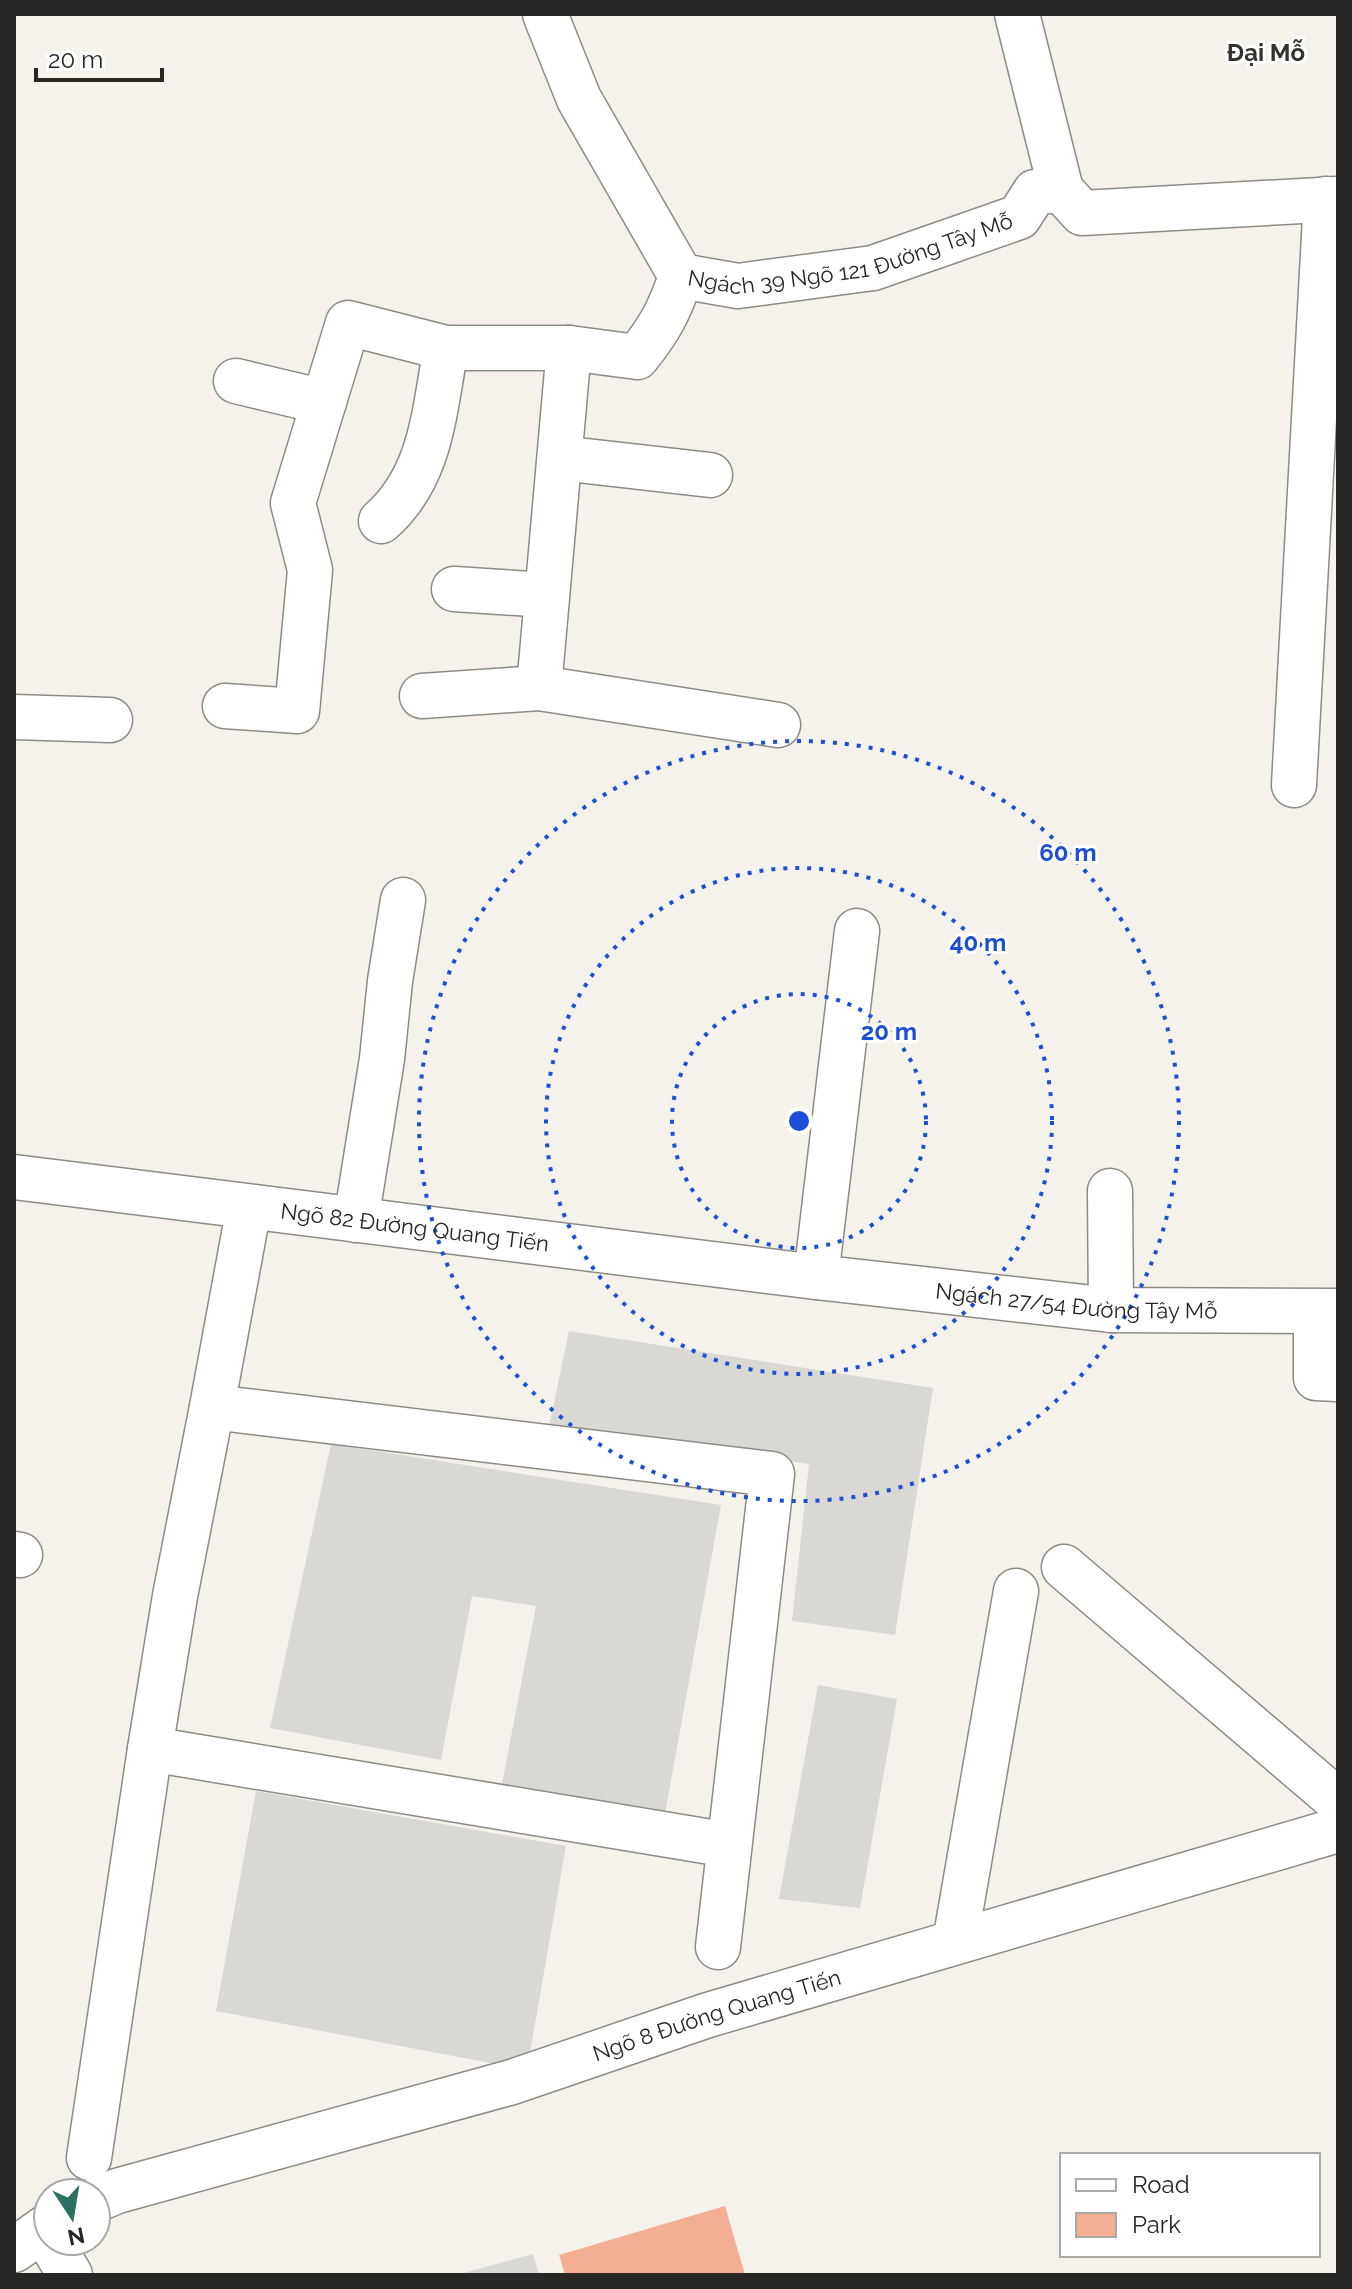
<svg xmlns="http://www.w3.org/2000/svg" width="1352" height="2289" font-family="Raleway,sans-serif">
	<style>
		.green { fill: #f3ae94 }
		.building { fill: #d9d8d2 }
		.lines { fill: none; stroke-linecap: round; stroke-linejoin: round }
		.minor-casing { stroke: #8e8b85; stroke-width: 47 }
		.minor { stroke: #fff; stroke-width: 44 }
		.ring { fill: none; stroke: #1d4ed8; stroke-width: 4; stroke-dasharray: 4 8 }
		.labels { text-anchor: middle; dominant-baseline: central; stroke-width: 6; stroke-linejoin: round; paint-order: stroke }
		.street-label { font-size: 22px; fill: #292725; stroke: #fff }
		.neighbourhood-label { font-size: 24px; font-weight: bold; fill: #35322d; stroke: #fff }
		.centre { fill: #1d4ed8; stroke: #fff; stroke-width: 4 }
		.ring-label { font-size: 24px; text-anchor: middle; font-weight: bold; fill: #1d4ed8; stroke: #fff; stroke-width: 6; stroke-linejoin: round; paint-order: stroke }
	</style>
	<rect width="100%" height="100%" fill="#f5f2ec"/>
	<path class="green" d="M725,2206L745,2275H565L559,2255Z"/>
	<path class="building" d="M569,1331L933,1388L895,1635L792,1621L809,1464L549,1427Z
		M331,1444L721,1505L665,1814L502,1784L536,1606L472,1596L441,1760L270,1728Z
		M818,1685L897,1699L860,1908L779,1899Z
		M256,1791L566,1846L527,2070L216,2011Z
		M533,2254L539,2275H460V2274Z"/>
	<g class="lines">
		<defs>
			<g id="minor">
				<path id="s1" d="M545,14L579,99L681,276L738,286L873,268L1019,217L1035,192L1061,190L1082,213L1338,199"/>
				<path d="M1017,14L1061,190"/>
				<path d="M236,381L324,402"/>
				<path d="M560,458L710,475"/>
				<path d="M381,521C432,476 434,411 446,348"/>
				<path d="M454,589L547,595"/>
				<path d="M539,688L569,348"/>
				<path d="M422,696L539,688L778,725"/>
				<path d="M225,706L297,711L310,570L293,503L348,323L446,348H569L637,357C659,330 670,310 681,276"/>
				<path d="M14,717L110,720"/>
				<path d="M1294,785L1326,199"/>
				<path id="s2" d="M14,1177L816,1277L1111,1310L1338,1311"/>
				<path d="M1110,1191L1111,1310"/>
				<path d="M356,1220L382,1059L390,981L403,900"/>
				<path d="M816,1277L857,931"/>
				<path d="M1316,1312V1378L1338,1379"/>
				<path d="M212,1407L249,1207"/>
				<path d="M14,1554L20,1555"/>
				<path d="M1064,1567L1338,1801"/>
				<path d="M150,1749L729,1845"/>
				<path d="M955,1942L1016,1591"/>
				<path d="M89,2158L150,1749L175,1596L212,1407L772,1474L718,1947"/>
				<path id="s3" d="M96,2200L117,2191L512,2082L708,2015L1338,1830"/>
				<path d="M50,2241L70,2275"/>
				<path d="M14,2250L48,2226"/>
			</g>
		</defs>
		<use href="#minor" class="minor-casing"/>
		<use href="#minor" class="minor"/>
	</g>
	<g class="ring">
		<circle cx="799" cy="1121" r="127"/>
		<circle cx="799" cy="1121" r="253"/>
		<circle cx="799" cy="1121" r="380"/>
	</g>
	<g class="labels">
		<g class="street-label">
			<text stroke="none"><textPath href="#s1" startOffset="470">Ngách 39 Ngõ 121 Đường Tây Mỗ</textPath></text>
			<text stroke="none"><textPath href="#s2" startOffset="404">Ngõ 82 Đường Quang Tiến</textPath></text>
			<text stroke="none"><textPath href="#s2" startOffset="1070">Ngách 27/54 Đường Tây Mỗ</textPath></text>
			<text stroke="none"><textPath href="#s3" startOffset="648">Ngõ 8 Đường Quang Tiến</textPath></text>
		</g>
		<g class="neighbourhood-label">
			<text x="1266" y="52">Đại Mỗ</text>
		</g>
	</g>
	<circle cx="799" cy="1121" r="12" class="centre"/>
	<g class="ring-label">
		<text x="1068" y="861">60 m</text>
		<text x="978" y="951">40 m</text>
		<text x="889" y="1040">20 m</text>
	</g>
	<rect width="1352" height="2289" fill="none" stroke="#292725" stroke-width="32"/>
	<rect x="1060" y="2153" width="260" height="104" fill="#ffffff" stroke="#a9a9a8" stroke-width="2"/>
	<rect x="1076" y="2179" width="40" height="12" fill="#ffffff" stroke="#a9a9a8" stroke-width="2"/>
	<text x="1132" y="2193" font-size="24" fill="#292725">Road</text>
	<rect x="1076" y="2213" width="40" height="24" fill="#f3ae94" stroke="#a9a9a8" stroke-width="2"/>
	<text x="1132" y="2233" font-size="24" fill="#292725">Park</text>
	<g transform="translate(72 2217) rotate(168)"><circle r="38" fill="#ffffff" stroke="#a9a9a8" stroke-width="2"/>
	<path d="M0-6L14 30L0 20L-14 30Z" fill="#2c7164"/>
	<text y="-12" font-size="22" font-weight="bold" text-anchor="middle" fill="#292725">N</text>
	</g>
	<path d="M36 68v12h126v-12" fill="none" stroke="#292725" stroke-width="4"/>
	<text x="48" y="68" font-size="24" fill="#292725" stroke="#ffffff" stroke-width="6" paint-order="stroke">20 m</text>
</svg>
